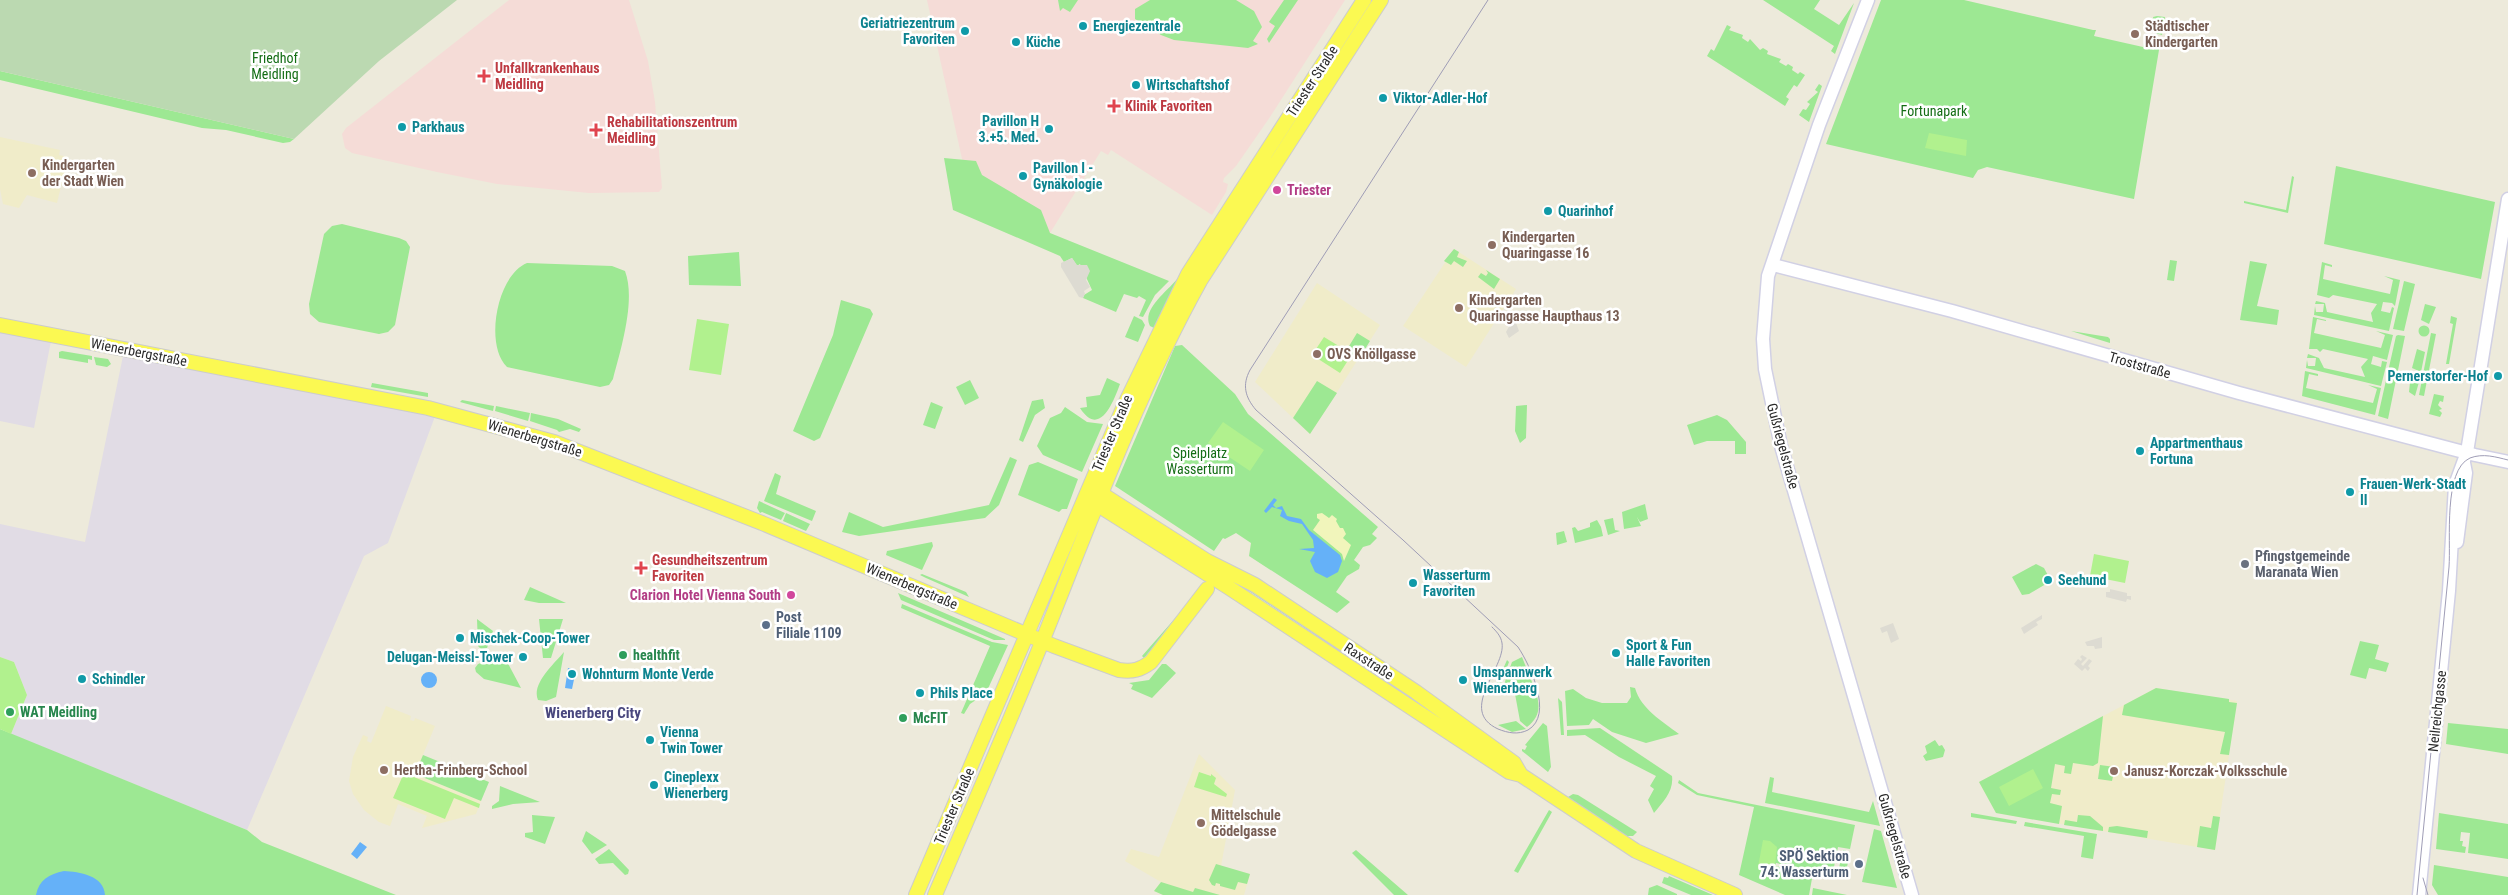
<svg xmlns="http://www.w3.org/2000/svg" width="2508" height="895" font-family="'Roboto Condensed',sans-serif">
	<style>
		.industrial { fill: #e1dce5 }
		.education { fill: #f0ecc9 }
		.medical { fill: #f5dcd7 }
		.green { fill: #9de893 }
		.sand { fill: #f1f5bb }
		.cemetery { fill: #bbd9b1 }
		.pitch { fill: #b1f18e }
		.plaza { fill: #dddbd2 }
		.water { fill: #65b1f8 }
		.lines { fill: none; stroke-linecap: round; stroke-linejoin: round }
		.secondary-casing { stroke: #d1d0e4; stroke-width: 15 }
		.primary-casing { stroke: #ccc; stroke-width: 16 }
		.secondary { stroke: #fff; stroke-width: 12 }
		.primary { stroke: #fbf952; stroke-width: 14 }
		.tram { stroke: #9f9db6; stroke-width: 1 }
		.culture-dot { fill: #0f9aa8; stroke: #fff; stroke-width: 2 }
		.education-dot { fill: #8d6e63; stroke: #fff; stroke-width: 2 }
		.health-dot { fill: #e0444e; stroke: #fff; stroke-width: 2 }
		.hotel-dot { fill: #d1479c; stroke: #fff; stroke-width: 2 }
		.worship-dot { fill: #6b7280; stroke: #fff; stroke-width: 2 }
		.service-dot { fill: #5c6f8a; stroke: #fff; stroke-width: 2 }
		.leisure-dot { fill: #2e9e5b; stroke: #fff; stroke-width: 2 }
		.labels { text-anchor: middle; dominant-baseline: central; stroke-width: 5; stroke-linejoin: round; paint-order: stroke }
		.culture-label { font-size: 14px; font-weight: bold; fill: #0d838f; stroke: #fff; text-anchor: start }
		.education-label { font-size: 14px; font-weight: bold; fill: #785e54; stroke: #fff; text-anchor: start }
		.park-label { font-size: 14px; fill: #146d15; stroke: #fff }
		.health-label { font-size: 14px; font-weight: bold; fill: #be3a42; stroke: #fff; text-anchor: start }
		.street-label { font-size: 14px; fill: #2a2a2a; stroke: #fff }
		.hotel-label { font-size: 14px; font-weight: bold; fill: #b23c85; stroke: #fff; text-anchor: start }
		.worship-label { font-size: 14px; font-weight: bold; fill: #5b616d; stroke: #fff; text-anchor: start }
		.service-label { font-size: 14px; font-weight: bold; fill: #4e5e75; stroke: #fff; text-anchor: start }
		.leisure-label { font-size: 14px; font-weight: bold; fill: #27864d; stroke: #fff; text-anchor: start }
		.neighbourhood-label { font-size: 15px; font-weight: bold; fill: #49477e; stroke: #fff }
	</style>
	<rect width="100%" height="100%" fill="#edeadb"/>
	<path class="industrial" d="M0,326L52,336L34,428L0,421Z
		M124,351L437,411L388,543L364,556L247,830L11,734L27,695L14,662L0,657V524L85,542Z"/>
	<path class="education" d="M0,137L60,150L59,155L68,157L57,203L27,195L19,208L3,204L0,189Z
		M1454,249L1516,289L1466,367L1403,326Z
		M1317,283L1380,325L1310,434L1255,382Z
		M2156,688L2237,701L2215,850L1996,813L1979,782Z
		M386,706L411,716L410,720L414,721L415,718L435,726L415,774L481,801L476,814L422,828L427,816L398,804L390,826L379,822L364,810L353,794L349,781L353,757L363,735L368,737L367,741L371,743Z
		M1199,754L1235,790L1221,866L1250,874L1244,895H1163L1154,891L1161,882L1125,861L1131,849L1159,857Z"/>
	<path class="medical" d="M509,0H629L648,61L655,102L662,188L659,192L589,193L497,184L437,172L352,153L345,148L342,134L346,128Z
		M927,0H1345L1270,117L1236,166L1224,178L1223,182L1228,184L1226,192L1212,215L1111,150L1108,155L1101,151L1050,233L966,177Z"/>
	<path class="green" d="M1058,0H1078L1070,12L1063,8L1060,11Z
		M1150,0H1236L1254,11L1262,27L1253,41L1258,44L1248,48L1174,40L1161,35L1135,19V9Z
		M1284,0H1298L1269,43L1267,39L1275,26L1269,22Z
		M1763,0H1820L1814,9L1839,25L1854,3L1835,54L1831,51L1834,46Z
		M1881,0H1964L2093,30H2096L2094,36L2143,47L2146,34L2161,38L2134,199L1987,167L1978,170L1973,178L1826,144Z
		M2157,16L2165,17L2162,35L2155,33L2153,17Z
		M1727,25L1731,27L1729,30L1743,35L1742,38L1748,42L1750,39L1760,50L1763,48L1768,51L1767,54L1781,59L1779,62L1786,66L1788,64L1793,67L1792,70L1798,74L1800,72L1805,75L1797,87L1794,85L1786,97L1789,99L1785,106L1707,56L1711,49L1714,51Z
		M0,71L294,139L290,142L283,143L226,130L202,128L0,80Z
		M1819,84L1822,86L1809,122L1799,115L1803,109L1806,110L1810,104L1807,102L1818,92L1815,90Z
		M944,158L976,161L982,175L1041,210L1050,233L1169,281L1155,295L1143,317L1139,316L1146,300L1139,296L1137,298L1124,294L1116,312L1083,298L1084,295L1092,290L1080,264L1077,266L1072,258L1064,262L1060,256L953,210Z
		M2336,166L2495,202L2481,279L2324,244Z
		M2292,176L2294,177L2288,213L2244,203V201L2286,210Z
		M342,224L399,238L406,241L410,247L395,325L388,332L379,334L319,322L310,314L309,304L324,234L332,226Z
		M1454,249L1459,252L1457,257L1467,261L1463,267L1454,261L1451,265L1444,261Z
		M739,252L741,286L689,285L688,256Z
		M2170,260L2177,261L2174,281L2167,280Z
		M2250,261L2267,264L2257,306L2279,310L2277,325L2240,320Z
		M2322,262L2332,265V267L2325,265L2323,279L2390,294L2393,280L2384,276L2400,280L2395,306L2392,303L2383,302L2381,311L2390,313L2392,307L2394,308L2389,331L2314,315L2315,306L2316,312H2323L2324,304H2315L2316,301L2325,303L2327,312L2373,322L2371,313L2377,304L2333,295L2329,298L2317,295Z
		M527,263L612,266L625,271C636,300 621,349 613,379L609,385L600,387L507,367C484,345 497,275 527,263Z
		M1486,270L1500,279L1494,289L1478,277L1481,273L1486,276L1488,273Z
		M1178,278L1154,328L1150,326C1141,309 1169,290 1178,278Z
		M2404,281L2415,284L2404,331L2393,329Z
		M841,300L870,309L873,314L820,438L814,441L793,431L833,335Z
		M2425,304L2436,307L2429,324L2421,320Z
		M1134,316L1142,320L1145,325L1138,342L1125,337Z
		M2451,316L2457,318L2449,364H2446L2453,324L2450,323Z
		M2313,317L2326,320V321L2317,319L2314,333L2381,348L2385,335L2376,331L2393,335L2387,360L2373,356L2371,364L2381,367L2382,361L2387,362L2381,386L2306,368L2307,360L2308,366H2315L2316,358H2307L2308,354L2319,358L2324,368L2365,377L2361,367L2368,359L2323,349L2320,352L2317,349H2309Z
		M2418.5 331a5.5 5.5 0 1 1 11 0a5.5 5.5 0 1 1-11 0Z
		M2071,331L2108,337L2110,339V343Z
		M1357,333L1370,341L1359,359L1346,351Z
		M2431,333L2436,334L2424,396L2419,395Z
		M2398,335L2405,336L2388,419L2378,416L2396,336Z
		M1182,345L1235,394L1248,414L1378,527L1372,534L1377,538L1370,545L1363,547L1354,560L1360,565L1359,569L1347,576L1336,592L1350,602L1337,613L1249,556L1251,543L1236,533L1225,539L1223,538L1214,551L1115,486L1175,346Z
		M2417,349L2425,352L2421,372L2412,368Z
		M62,351L92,356V360L88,359V363L59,358V352Z
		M94,357L108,359L111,364L107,367L96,365Z
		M2305,371L2318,374V376L2309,374L2306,388L2373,403L2377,389L2368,385L2381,388L2375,415L2302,396Z
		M2411,373L2421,375L2415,396L2409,392Z
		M1107,378L1120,384C1114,400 1100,439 1080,408L1087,407L1086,397L1100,395Z
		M970,380L979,398L965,405L956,387Z
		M1317,381L1337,393L1310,434L1293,418Z
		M372,383L428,393V397L371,387Z
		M2434,394L2444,396L2443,402L2440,401L2438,405L2442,409L2439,410L2442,413L2440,417L2429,414Z
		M1043,399L1045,408L1035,415L1023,442L1019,440L1032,401Z
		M462,400L494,406L493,411L460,402Z
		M931,402L943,407L935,429L923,425Z
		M1527,405L1526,438L1520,443L1515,431L1516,406Z
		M496,406L530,413L528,421L495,411Z
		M1065,407L1087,422L1103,424L1082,472L1043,455L1037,446L1050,418L1061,413Z
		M531,413L558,419L581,429L579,432L570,429L559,432L557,430L530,421Z
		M1717,415L1727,420L1746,442V454H1735V441H1707L1694,445L1687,425Z
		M1010,457L1017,460L999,505L985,518L859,536L842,532L849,512L883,527L989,505Z
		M1038,462L1078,479L1067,509H1062L1059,512L1018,495L1029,465Z
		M775,473L781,476L776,494L816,511L812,521L764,501Z
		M759,501L785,513L781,520L762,512L760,513L757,508Z
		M1645,504L1648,519L1640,522L1637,517L1641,526L1624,529L1622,512Z
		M786,513L810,524L806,531L783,521Z
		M1613,518L1615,530L1620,531L1608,535L1604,520Z
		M1597,520L1601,527L1603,536L1575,543L1572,528L1575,527L1578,531L1590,527V523Z
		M1564,531L1567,542L1557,545L1556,533Z
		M932,542L933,546L922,570L886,555L887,551Z
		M2036,564L2044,568L2051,581L2029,594L2022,595L2012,577Z
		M922,574L966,592L969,597L926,578L920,575Z
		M1231,579L1240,582L1437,714L1421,705Z
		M530,587L566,603H539L524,600Z
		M1199,591L1191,603L1144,658L1142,656Z
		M898,593L1005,639V640H994L901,600Z
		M902,604L992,642L1008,645L986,693L970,704L964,714L961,713L990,646L901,608Z
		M477,619L493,631L487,648L481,649L478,646Z
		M539,619H563L551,658H543Z
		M2360,641L2379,645L2375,659L2389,663L2386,672L2369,668L2366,679L2350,675Z
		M564,652L556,697L546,701L538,700C531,684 554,664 564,652Z
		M503,654L521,688L484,679L476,672L475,668L478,664Z
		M1522,657L1534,687L1501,693L1512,662Z
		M1507,660L1509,662L1497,694L1494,695L1492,694Z
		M1162,664H1166L1176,673L1152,698L1131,689L1133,685L1129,683L1149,680Z
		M1630,687L1635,688C1641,709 1662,721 1679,734L1646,743L1612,732L1593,719L1589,725L1567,726L1565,691L1573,689L1586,698L1602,703H1627L1631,697Z
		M2156,688L2229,699V702L2237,703L2229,755L2220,754L2225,732L2122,715L2124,705Z
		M1535,690C1541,706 1540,717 1527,727L1520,721L1515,694Z
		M1558,698L1562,702L1564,735H1561Z
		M2103,716L2098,763L2093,766L2073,763L2071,774L2064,773L2065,766L2055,764L2051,788L2061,790L2060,795L2052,794L2050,803L2062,806L2059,824L1996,813L1979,782Z
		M1516,721L1526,729L1512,732L1498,725Z
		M1543,723L1547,726L1551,767L1548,772L1522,751V749L1525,750L1527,746L1525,745Z
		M2448,723L2508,729V754L2446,744Z
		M1600,728L1672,776C1674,791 1663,802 1654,813L1648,800L1654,789L1650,786L1656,776L1619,757L1585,735L1567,736V730Z
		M0,729L247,830L262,842L396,895H0Z
		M1935,740L1939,746L1942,745L1945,750L1943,757L1926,761L1923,756L1927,753L1925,746Z
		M423,755L489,782L481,801L415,774Z
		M2100,765L2115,767L2112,781L2098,779Z
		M1770,777L1774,778L1772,792L1869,812L1873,801L1880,826L1765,803Z
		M1679,780L1698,793L1855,825L1850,849L1838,847L1834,867L1839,868L1843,850L1850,852L1845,877L1832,875V869L1829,874L1776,863L1775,866L1813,873L1809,895H1785L1739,875L1754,807L1697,795L1678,783Z
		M500,786L540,802L513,804L492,809V806L499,801Z
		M1573,794L1578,795L1637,832L1633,836H1626L1572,800L1568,797Z
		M1549,810L1552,812L1518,873L1514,871Z
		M1971,813L2017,821L2016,824L1971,817Z
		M2439,813L2508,824V859L2468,853L2470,833L2461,832L2460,841H2463L2462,846L2466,847L2465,853L2436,849Z
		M532,815L555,817L545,844L525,837V833L533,832Z
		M2078,815L2090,816L2103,827V831L2064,825L2065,820L2077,822Z
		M2213,816L2220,817L2215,850L2197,847L2200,826L2211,828Z
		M2025,822L2097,834L2093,859L2081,857L2084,836L2024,826Z
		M2117,826L2148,831L2147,838L2108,832L2109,827Z
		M1874,829L1881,831L1897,888L1862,882Z
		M586,831L607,845L592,854L582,841Z
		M609,849L629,870L628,874L625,875L613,863L599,864L595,859Z
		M1356,850L1408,895H1394L1352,853Z
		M1216,864L1250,874L1247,884L1238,882L1235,890L1220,886V884L1216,883L1215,886L1212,885L1209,880Z
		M2434,865L2508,877V895H2438L2432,885Z
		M1669,876L1713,895H1691L1662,883L1664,877L1668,878Z
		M1161,882L1193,892L1195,888L1220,895H1163L1154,891Z
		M1657,885L1677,894V895H1648L1649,888Z
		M1813,888L1847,895H1812Z"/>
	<path class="sand" d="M1322,513L1329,518L1332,515L1337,519L1336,521L1340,528H1343L1346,534L1343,538L1351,545L1344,561L1342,554L1313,530L1320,520L1317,518V514Z"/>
	<path class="cemetery" d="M0,0H457L379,61L294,139L0,71Z"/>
	<path class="pitch" d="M1929,133L1967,140L1966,156L1925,148Z
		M697,319L729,324L721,375L689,370Z
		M1324,337L1352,354L1340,373L1312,355Z
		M1223,422L1264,450L1250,471L1208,443Z
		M2094,554L2129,561L2125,583L2090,576Z
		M0,657L14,662L27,695L11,734L0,729Z
		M2033,769L2043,788L2009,806L1999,787Z
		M1199,772L1211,776V774L1216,778L1214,784L1227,794L1226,797L1194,787Z
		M404,773L480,804L479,808L454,798L445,819L393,798Z
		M1763,840L1770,841L1777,847L1774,874L1758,867Z"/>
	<path class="plaza" d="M1072,258L1077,265H1087L1090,271L1086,280L1090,287L1084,291L1085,294L1083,298L1079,297L1061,267V263Z
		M1511,323H1516L1519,331L1509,338L1506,332Z
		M2110,589L2127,593V596H2131V600L2127,599L2126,602L2106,597V592H2110Z
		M2042,615V619L2036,622L2038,625L2024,634L2021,628Z
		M1893,623L1899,639L1891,643L1887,631L1882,633L1880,628Z
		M2102,637V648L2095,649L2094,646H2087L2085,642Z
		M2082,655L2087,658L2081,664L2083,666L2089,659L2092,661L2088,666L2090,668L2088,671L2085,668L2082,671L2074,664L2078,659L2081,661L2082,659L2080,657Z"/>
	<path class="water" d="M1274,498L1277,500L1273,505L1276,508L1282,506L1287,516L1301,519L1309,530L1340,555L1342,561L1338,572L1327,578L1315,572L1310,561L1315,552L1299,549L1314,548L1313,540L1302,524L1289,521L1280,516L1282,510L1272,507L1266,513L1264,511Z
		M568,668L576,670L572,689L565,688Z
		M421 680a8 8 0 1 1 16 0a8 8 0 1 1-16 0Z
		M360,842L367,847L357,859L351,854Z
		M64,871C79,872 104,875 105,895H36C39,880 49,874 64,871Z"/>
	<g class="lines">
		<defs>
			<path id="secondary" d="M1868,0L1819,125L1768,276L1763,339L1765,369L1781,446L1912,895
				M1773,265L1952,311L2239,393L2475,455L2508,462
				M2457,542L2466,473L2464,463
				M2419,895L2449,591L2455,485L2467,452L2508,199"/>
			<path id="primary" d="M0,325L428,408L554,442L762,523L1054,646L1119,670C1133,672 1140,670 1151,662L1207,589
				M1094,489L1207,561L1255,585L1416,692L1514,763L1521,775L1636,851L1735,895
				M1090,500L1228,587L1509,772L1521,775
				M916,895L1124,406L1188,274L1364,0
				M935,895C973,806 1012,717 1048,627C1094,511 1140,389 1200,281L1381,0"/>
		</defs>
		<use href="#secondary" class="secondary-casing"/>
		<use href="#primary" class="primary-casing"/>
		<use href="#secondary" class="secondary"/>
		<use href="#primary" class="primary"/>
		<path class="tram" d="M1488,0L1250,370C1242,385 1245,397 1256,410L1403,540L1518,647C1530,665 1554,715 1528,730C1518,735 1508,733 1498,729C1457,710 1506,668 1502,643C1501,636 1496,631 1492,627
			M2423,878L2428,895
			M2417,895L2449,567C2451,541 2443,470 2470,458C2483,453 2496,457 2508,460"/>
	</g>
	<g class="culture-dot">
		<circle cx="1083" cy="26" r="5"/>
		<circle cx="965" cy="31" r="5"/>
		<circle cx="1016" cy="42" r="5"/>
		<circle cx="1136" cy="85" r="5"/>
		<circle cx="1383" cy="98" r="5"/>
		<circle cx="402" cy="127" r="5"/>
		<circle cx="1049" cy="129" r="5"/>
		<circle cx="1023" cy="176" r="5"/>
		<circle cx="1548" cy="211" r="5"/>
		<circle cx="2498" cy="376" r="5"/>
		<circle cx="2140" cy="451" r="5"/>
		<circle cx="2350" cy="492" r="5"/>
		<circle cx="2048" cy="580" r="5"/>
		<circle cx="1413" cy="583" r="5"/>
		<circle cx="460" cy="638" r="5"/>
		<circle cx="1616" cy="653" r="5"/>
		<circle cx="523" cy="657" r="5"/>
		<circle cx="572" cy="674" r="5"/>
		<circle cx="82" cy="679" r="5"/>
		<circle cx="1463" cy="680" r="5"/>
		<circle cx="920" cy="693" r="5"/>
		<circle cx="650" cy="740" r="5"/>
		<circle cx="654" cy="785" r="5"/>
	</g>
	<g class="education-dot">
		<circle cx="2135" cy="34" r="5"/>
		<circle cx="32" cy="173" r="5"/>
		<circle cx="1492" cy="245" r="5"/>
		<circle cx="1459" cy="308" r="5"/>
		<circle cx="1317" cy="354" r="5"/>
		<circle cx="384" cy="770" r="5"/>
		<circle cx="2114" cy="771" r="5"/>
		<circle cx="1201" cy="823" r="5"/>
	</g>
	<g class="health-dot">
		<path d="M481.5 68.5h5v5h5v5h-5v5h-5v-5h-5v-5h5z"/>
		<path d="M1111.5 98.5h5v5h5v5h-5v5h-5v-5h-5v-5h5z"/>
		<path d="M593.5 122.5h5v5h5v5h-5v5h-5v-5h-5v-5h5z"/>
		<path d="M638.5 560.5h5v5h5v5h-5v5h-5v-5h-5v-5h5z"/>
	</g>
	<g class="hotel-dot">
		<circle cx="1277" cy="190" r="5"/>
		<circle cx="791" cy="595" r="5"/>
	</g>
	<circle class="worship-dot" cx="2245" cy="564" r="5"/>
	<g class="service-dot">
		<circle cx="766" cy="625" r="5"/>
		<circle cx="1859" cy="864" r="5"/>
	</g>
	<g class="leisure-dot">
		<circle cx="623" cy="655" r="5"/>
		<circle cx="10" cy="712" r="5"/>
		<circle cx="903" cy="718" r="5"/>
	</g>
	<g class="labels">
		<g class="culture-label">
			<text x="955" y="23" text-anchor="end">Geriatriezentrum<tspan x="955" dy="16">Favoriten</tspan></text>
			<text x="1093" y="26">Energiezentrale</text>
			<text x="1026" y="42">Küche</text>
			<text x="1146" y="85">Wirtschaftshof</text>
			<text x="1393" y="98">Viktor-Adler-Hof</text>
			<text x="1039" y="121" text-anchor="end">Pavillon H<tspan x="1039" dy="16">3.+5. Med.</tspan></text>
			<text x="412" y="127">Parkhaus</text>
			<text x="1033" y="168">Pavillon I -<tspan x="1033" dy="16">Gynäkologie</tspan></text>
			<text x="1558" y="211">Quarinhof</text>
			<text x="2488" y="376" text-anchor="end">Pernerstorfer-Hof</text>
			<text x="2150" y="443">Appartmenthaus<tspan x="2150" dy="16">Fortuna</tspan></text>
			<text x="2360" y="484">Frauen-Werk-Stadt<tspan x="2360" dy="16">II</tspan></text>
			<text x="1423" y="575">Wasserturm<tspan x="1423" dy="16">Favoriten</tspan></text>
			<text x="2058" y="580">Seehund</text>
			<text x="470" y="638">Mischek-Coop-Tower</text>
			<text x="1626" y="645">Sport &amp; Fun<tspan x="1626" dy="16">Halle Favoriten</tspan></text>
			<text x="513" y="657" text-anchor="end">Delugan-Meissl-Tower</text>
			<text x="1473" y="672">Umspannwerk<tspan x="1473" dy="16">Wienerberg</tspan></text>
			<text x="582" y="674">Wohnturm Monte Verde</text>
			<text x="92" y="679">Schindler</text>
			<text x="930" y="693">Phils Place</text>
			<text x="660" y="732">Vienna<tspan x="660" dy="16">Twin Tower</tspan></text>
			<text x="664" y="777">Cineplexx<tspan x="664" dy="16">Wienerberg</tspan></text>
		</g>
		<g class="education-label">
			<text x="2145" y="26">Städtischer<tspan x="2145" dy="16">Kindergarten</tspan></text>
			<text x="42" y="165">Kindergarten<tspan x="42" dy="16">der Stadt Wien</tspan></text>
			<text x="1502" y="237">Kindergarten<tspan x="1502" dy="16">Quaringasse 16</tspan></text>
			<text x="1469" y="300">Kindergarten<tspan x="1469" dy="16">Quaringasse Haupthaus 13</tspan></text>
			<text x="1327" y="354">OVS Knöllgasse</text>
			<text x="394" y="770">Hertha-Frinberg-School</text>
			<text x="2124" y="771">Janusz-Korczak-Volksschule</text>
			<text x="1211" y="815">Mittelschule<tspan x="1211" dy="16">Gödelgasse</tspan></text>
		</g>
		<g class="park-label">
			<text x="275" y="58">Friedhof<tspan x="275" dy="16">Meidling</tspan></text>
			<text x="1934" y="111">Fortunapark</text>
			<text x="1200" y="453">Spielplatz<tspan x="1200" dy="16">Wasserturm</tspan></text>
		</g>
		<g class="health-label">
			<text x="495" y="68">Unfallkrankenhaus<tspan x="495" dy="16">Meidling</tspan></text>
			<text x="1125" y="106">Klinik Favoriten</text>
			<text x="607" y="122">Rehabilitationszentrum<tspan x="607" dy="16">Meidling</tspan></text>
			<text x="652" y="560">Gesundheitszentrum<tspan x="652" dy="16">Favoriten</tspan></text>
		</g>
		<g class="street-label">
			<text transform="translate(1312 81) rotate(-57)">Triester Straße</text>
			<text transform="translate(139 352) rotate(11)">Wienerbergstraße</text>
			<text transform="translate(2140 365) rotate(16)">Troststraße</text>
			<text transform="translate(1112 433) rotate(-67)">Triester Straße</text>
			<text transform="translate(535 438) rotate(17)">Wienerbergstraße</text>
			<text transform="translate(1783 446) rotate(75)">Gußriegelstraße</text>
			<text transform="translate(912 586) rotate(23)">Wienerbergstraße</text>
			<text transform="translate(1369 661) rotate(33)">Raxstraße</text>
			<text transform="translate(2437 711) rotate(-84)">Neilreichgasse</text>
			<text transform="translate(954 806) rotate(-67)">Triester Straße</text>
			<text transform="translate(1895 836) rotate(74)">Gußriegelstraße</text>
		</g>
		<g class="hotel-label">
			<text x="1287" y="190">Triester</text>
			<text x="781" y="595" text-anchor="end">Clarion Hotel Vienna South</text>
		</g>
		<g class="worship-label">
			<text x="2255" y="556">Pfingstgemeinde<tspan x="2255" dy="16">Maranata Wien</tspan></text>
		</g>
		<g class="service-label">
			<text x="776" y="617">Post<tspan x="776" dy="16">Filiale 1109</tspan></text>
			<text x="1849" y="856" text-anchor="end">SPÖ Sektion<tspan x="1849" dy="16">74: Wasserturm</tspan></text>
		</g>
		<g class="leisure-label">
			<text x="633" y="655">healthfit</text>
			<text x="20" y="712">WAT Meidling</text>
			<text x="913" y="718">McFIT</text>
		</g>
		<g class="neighbourhood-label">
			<text x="593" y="713">Wienerberg City</text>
		</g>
	</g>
</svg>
